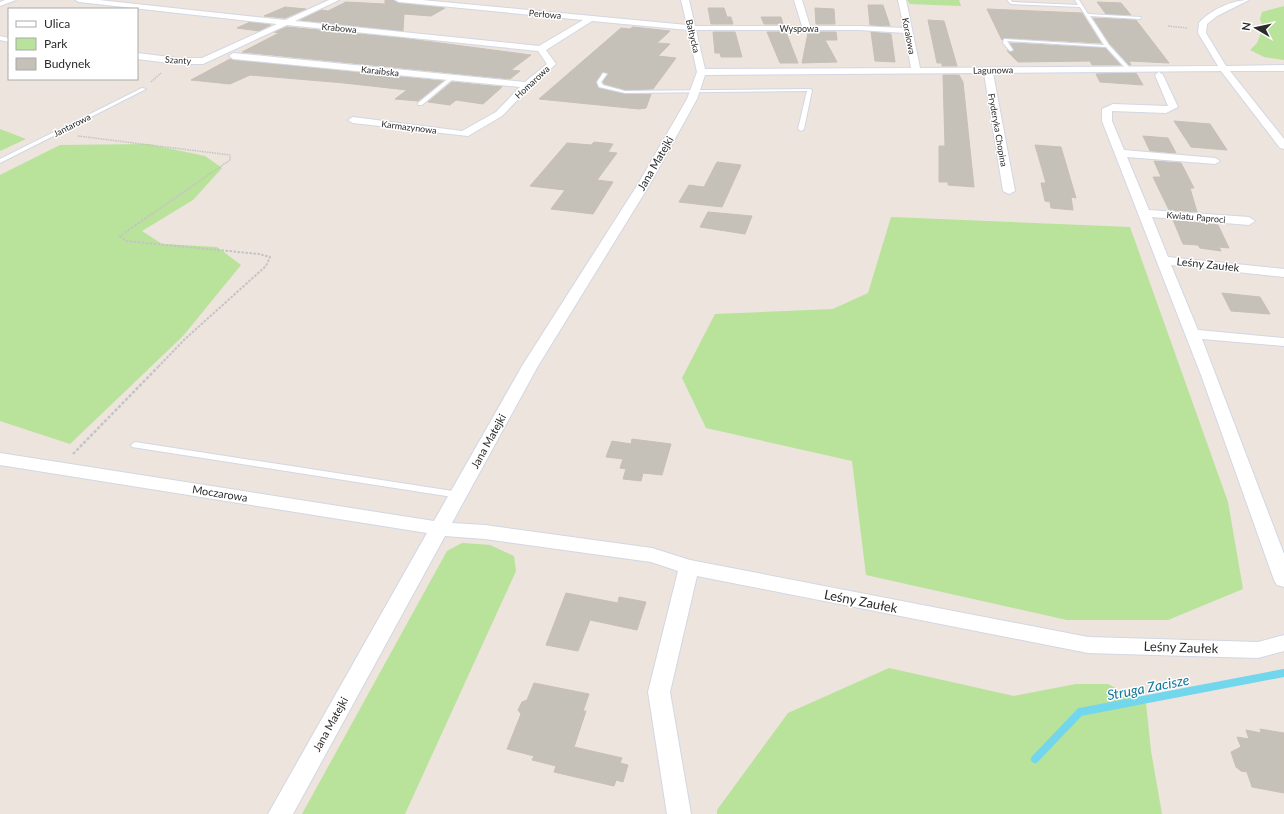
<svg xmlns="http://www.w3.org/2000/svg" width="1284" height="814" font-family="Lato,sans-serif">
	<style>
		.green { fill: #b9e29a }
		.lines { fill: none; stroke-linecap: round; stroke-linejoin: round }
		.stream { stroke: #72d6ed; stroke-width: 8 }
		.building { fill: #c5c0b8; stroke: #c8c0b7 }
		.lane-casing { stroke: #d2d7e3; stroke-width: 2 }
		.street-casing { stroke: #d2d7e3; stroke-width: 2 }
		.path-far2 { stroke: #c4c4c4; stroke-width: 1.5; stroke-dasharray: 1.5 1; stroke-linecap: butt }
		.path-far1 { stroke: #c4c4c4; stroke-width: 2; stroke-dasharray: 2.5 1.5; stroke-linecap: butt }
		.path { stroke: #c4c4c4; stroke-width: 2.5; stroke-dasharray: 3 2; stroke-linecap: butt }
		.lane { fill: #fff; fill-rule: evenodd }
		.street { fill: #fff; fill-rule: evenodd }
		.labels { text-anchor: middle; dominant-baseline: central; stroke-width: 3; stroke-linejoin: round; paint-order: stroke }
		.far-street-label { font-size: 9px; fill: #2b2b2b; stroke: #fff }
		.street-label { font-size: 11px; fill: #2b2b2b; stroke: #fff }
		.near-street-label { font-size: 13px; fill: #2b2b2b; stroke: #fff }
		.near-water-label { font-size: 14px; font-style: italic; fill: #10769a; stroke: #fff }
	</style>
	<rect width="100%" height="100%" fill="#ece4dd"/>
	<path class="green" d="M907,0H959L961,6L910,4Z
		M1284,6V60L1264,57L1250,50L1257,43L1263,28L1260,19L1262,12Z
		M0,129L26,139L0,151Z
		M148,144L205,156L222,168L193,200L142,231L162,244L217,247L241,265L183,336L70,444L0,421V175L60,145Z
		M891,217L1130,227L1228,502L1243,589L1168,620H1067L866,575L852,461L706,428L682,378L715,314L833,309L868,293Z
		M462,543L490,545L514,556L516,571L405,814H302L447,551Z
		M889,668L1014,696L1076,684H1108L1146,703L1151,751L1162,814H717V810L788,713Z"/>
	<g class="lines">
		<path class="stream" d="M1035,759L1080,712L1284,673"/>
	</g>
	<path class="building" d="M385,0H394L399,3L445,8L431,16L404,14L403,31L300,20L321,10L328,11L346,2L385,4Z
		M1097,2L1121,3L1131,15L1106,14Z
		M868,5H883L890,26L870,25Z
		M285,7L306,9L285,18L264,16Z
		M708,8H724L727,17H731L733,24H711Z
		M815,8L834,9L835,24H816Z
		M987,9L1082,13L1101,43L1004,38L1002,40Z
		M761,17H781L783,24H764Z
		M1093,18L1136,20L1169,63L1129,61L1131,65H1129L1110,44Z
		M928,20L944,21L957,66H942V63H937Z
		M250,22L271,25L259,31L237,28Z
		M287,27L402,38L531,55L511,70L520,71L510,79L242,52L279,33L274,32Z
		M633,27L670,31L657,43L670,44L658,56L676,58L653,89L625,90L604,84L603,82L608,74L603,72L596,83L599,88L625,94H651L646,108L639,109L539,99L621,28L630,29Z
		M713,32H735L742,57H721L720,53H715Z
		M767,32H786L798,63H780Z
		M817,32H836L837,40H825L837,62L802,63L808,33H817Z
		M871,32L891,34L895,62L875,61Z
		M1010,43L1105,48L1121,65H1092L1090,61L1018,62L1009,53L1007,50L1010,52L1014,50Z
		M230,59L233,60L443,81L418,101L395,99L407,90L344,83L250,75L230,84L191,80Z
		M1136,73L1143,85L1100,82L1096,74Z
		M943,75H959L963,82L974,187L948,185V182H939V146H945Z
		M452,82L502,87L483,104L456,100L450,105L428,102Z
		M1174,121L1210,124L1227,150L1191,147Z
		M1143,136L1168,138L1176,153L1150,151Z
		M594,142L613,144L608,152L617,153L597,180L613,182L593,214L551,209L565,190L530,186L567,143L591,145Z
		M1035,145L1061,147L1076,198L1071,197L1073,210L1051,208L1050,202L1045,201L1041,183H1046Z
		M1154,161L1181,163L1194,188H1190L1197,212L1169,210L1153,177H1161Z
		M717,162L741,165L722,207L679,202L689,185L704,187Z
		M708,212L752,216L745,234L700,227Z
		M1173,220L1218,225L1229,248L1219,247L1221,251L1200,248L1198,245L1183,244Z
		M1222,293L1260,297L1270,314L1231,311Z
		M632,439L671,444L662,475L643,473L641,481L623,479L626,469L620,468L623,459L606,457L612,441L631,444Z
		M566,593L618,603L619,597L646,602L637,630L590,620L578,651L546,645Z
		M534,683L589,694L583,711H586L574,747L622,758L620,763L628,765L623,782L616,780L614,786L554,772L556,766L532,760L534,756L507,749L521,714L518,710L522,702L527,700Z
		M1260,729L1284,733V793L1252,787L1247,772L1241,771L1236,767L1231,752L1241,747L1237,737L1249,739L1246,730L1261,733Z"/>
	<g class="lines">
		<defs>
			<path id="lane" d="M1007,0H1011L1012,2L1078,5L1075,0H1079L1088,14L1141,17L1140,19L1090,16L1109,45L1131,69L1127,70L1106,47L1007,41L1013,50L1010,51L1003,43L1004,39L1104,45L1080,7L1011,4Z
				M603,73L607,74L601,82L603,85L625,91L810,89L812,90L804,129L801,131L798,129L807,91L625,93L599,87L597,82Z
				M450,77L454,78L422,105H418V103Z
				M142,88L146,89L0,163V159Z
				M135,442L459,492L462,493L463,495L462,497L459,498L132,447L131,445Z"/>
			<path id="street" d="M5,0H16L0,6V2Z
				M75,0H99L285,20L329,0H339L295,21L539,46L583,20L399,2L395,0H422L687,25L681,0H689L695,26H802L794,0H802L810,26H859L904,28L898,0H906L920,68L1218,66L1198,33L1199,23C1210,10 1232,0 1249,0L1217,16L1207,24L1206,33L1226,66L1284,65V71H1230L1284,139V149L1280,148L1221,71L993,73L1015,191L1009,194L1003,191L984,73L705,75L697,99L650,184L538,366L452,523L485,525L652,548L690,560L1088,637L1258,642L1284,635V651L1258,658L1088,653L697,576L670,692L691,814H667L648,692L678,571L651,562L485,539L445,536L293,814H268L427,533L0,465V453L434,521L522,366L638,184L687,99L697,72L688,30L592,21L546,50L556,64L530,87L502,116L468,136L353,123L348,120L353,117L462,131L496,112L520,87L233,59L229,56L233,53L525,82L547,64L538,51L287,25L203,64H178L137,59V53L178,58H202L277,24L79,2ZM696,30H859L905,33L911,68L705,69Z
				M0,36L9,38V42L0,40Z
				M1159,72L1163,75L1178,107L1166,113L1112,111V121L1124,150L1215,158L1220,161L1215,164L1127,157L1149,210L1249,217L1255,221L1249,225L1152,217L1168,257L1284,269V277L1171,265L1198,330L1284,338V346L1202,339L1284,554V587L1277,585L1274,580L1201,375L1102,121V109L1113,104L1168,106L1155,75Z"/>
		</defs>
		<use href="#lane" class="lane-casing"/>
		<use href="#street" class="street-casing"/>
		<path class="path-far2" d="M1168,26L1188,28
			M151,82L161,73
			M78,136L230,155V160L152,214"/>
		<path class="path-far1" d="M153,213L120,236L126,241L259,254L270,257L266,266L185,339L157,368"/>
		<path class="path" d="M73,454L158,367"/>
		<use href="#lane" class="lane"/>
		<use href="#street" class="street"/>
	</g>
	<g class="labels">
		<g class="far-street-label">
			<text transform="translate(545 14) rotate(5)">Perłowa</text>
			<text transform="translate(339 28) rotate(6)">Krabowa</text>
			<text x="799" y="28">Wyspowa</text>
			<text transform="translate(693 36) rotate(77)">Bałtycka</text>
			<text transform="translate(909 36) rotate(79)">Koralowa</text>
			<text transform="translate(178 60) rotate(4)">Szanty</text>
			<text transform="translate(993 70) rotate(-1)">Lagunowa</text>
			<text transform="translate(380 71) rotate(6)">Karaibska</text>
			<text transform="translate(532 82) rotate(-43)">Homarowa</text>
			<text transform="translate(72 125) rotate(-27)">Jantarowa</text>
			<text transform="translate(409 127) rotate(7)">Karmazynowa</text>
			<text transform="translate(998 130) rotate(80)">Fryderyka Chopina</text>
			<text transform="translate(1196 217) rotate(5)">Kwiatu Paproci</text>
		</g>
		<g class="street-label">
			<text transform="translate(655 163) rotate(-60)">Jana Matejki</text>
			<text transform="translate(1208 264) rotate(6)">Leśny Zaułek</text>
			<text transform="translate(488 441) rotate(-61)">Jana Matejki</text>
			<text transform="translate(220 493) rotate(9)">Moczarowa</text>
			<text transform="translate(330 724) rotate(-61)">Jana Matejki</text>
		</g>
		<g class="near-street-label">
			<text transform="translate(861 601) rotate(11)">Leśny Zaułek</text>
			<text transform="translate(1181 647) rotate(2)">Leśny Zaułek</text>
		</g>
		<g class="near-water-label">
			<text transform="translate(1148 687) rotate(-11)">Struga Zacisze</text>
		</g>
	</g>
	<rect x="8" y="8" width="130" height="72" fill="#ffffff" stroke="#aaaaaa"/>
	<rect x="16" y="21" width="20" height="6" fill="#ffffff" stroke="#aaaaaa"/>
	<text x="44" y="28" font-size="12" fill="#2b2b2b">Ulica</text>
	<rect x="16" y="38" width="20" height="12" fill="#b9e29a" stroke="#aaaaaa"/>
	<text x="44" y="48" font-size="12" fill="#2b2b2b">Park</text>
	<rect x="16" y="58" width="20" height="12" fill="#c5c0b8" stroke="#aaaaaa"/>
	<text x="44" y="68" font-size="12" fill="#2b2b2b">Budynek</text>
	<g transform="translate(1256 28) rotate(279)" stroke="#ffffff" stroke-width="3" paint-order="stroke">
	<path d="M0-3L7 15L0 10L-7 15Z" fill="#2b2b2b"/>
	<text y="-6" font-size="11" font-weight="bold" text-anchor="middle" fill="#2b2b2b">N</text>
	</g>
</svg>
